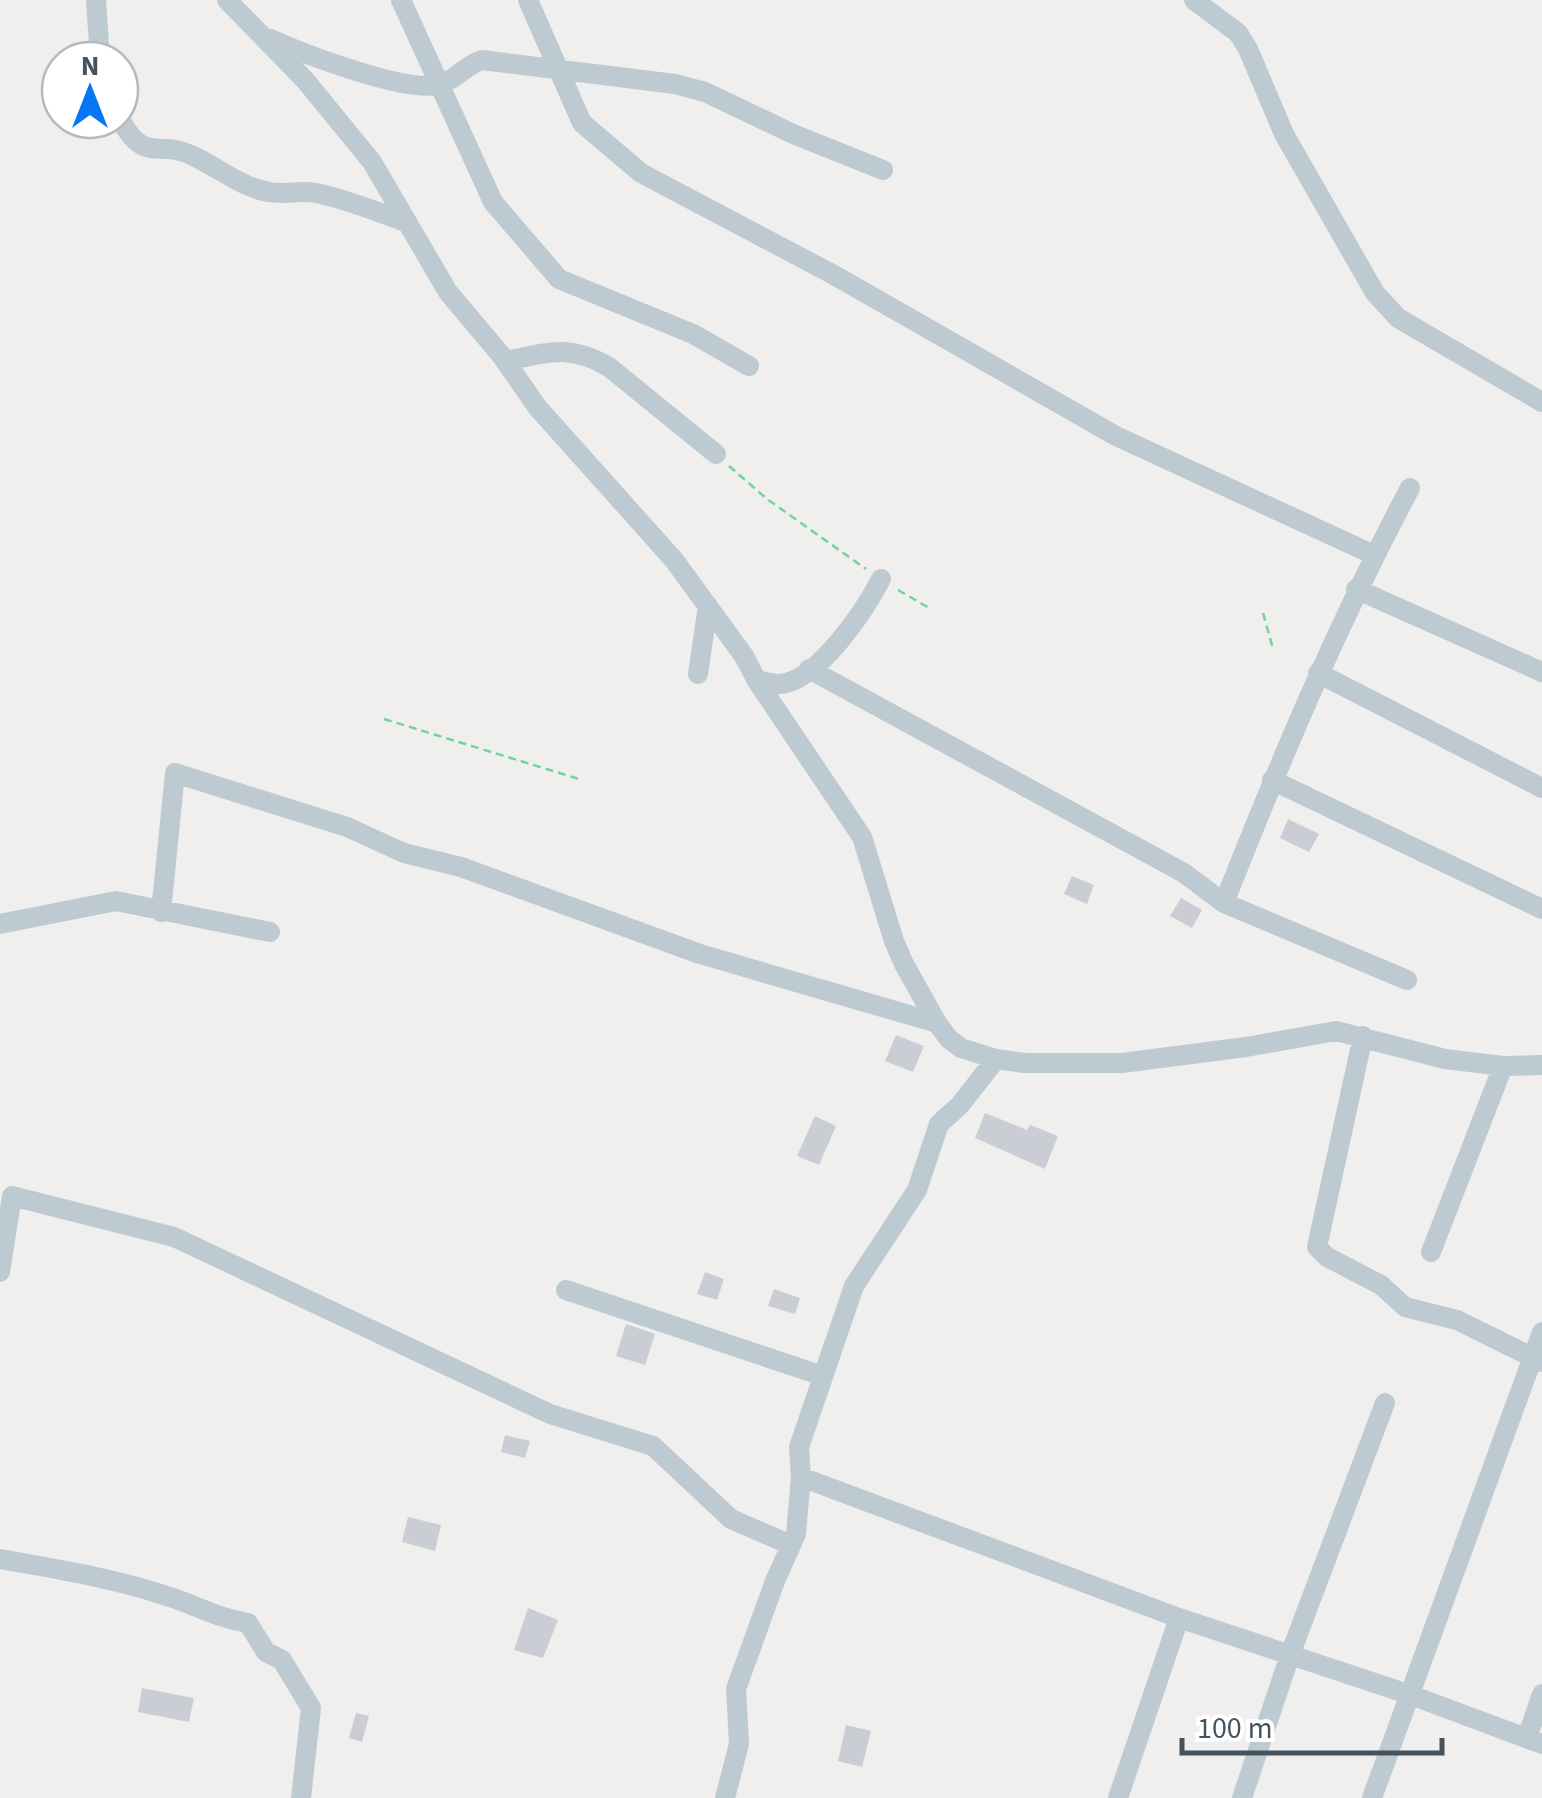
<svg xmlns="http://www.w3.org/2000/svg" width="1542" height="1798" font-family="'Source Sans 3',sans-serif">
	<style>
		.building { fill: #caced4 }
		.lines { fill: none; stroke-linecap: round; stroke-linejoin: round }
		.path { stroke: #6dd59d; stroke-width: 2.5; stroke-dasharray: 8 5; stroke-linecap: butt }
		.street { stroke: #bdcad2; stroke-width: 20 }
	</style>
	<rect width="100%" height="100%" fill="#f1eeee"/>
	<path class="building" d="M1288,819L1319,834L1309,852L1280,838Z
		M1072,876L1094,885L1087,904L1064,894Z
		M1181,898L1202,910L1192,928L1170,916Z
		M896,1035L924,1046L913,1072L885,1061Z
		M985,1113L1027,1130L1030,1125L1058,1136L1045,1169L975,1138Z
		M815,1116L836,1126L819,1165L797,1156Z
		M705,1272L724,1279L717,1300L697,1294Z
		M774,1289L800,1298L795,1314L768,1306Z
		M626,1324L655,1334L645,1365L616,1356Z
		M505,1435L530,1441L525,1458L501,1452Z
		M408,1517L441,1525L435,1551L402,1542Z
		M528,1608L558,1620L543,1658L514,1650Z
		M142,1688L194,1698L189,1722L138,1712Z
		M356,1713L369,1716L362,1742L349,1738Z
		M846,1725L871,1731L862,1767L838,1761Z"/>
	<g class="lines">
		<path class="path" d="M729,466L767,499L866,569
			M898,590L931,609
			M1263,613L1273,649
			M384,719L579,779"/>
		<path class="street" d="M96,0L100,60
			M227,0L305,80L372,162L448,292L501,355L538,408L674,560L744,656L757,681L862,837L894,941L904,964L937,1023L949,1039L961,1048L996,1059L1024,1063H1122L1246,1047L1336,1031L1445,1059L1503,1066L1542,1065
			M401,0L493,202L559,279L693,334L749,366
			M528,0L582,123L641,173L834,275L1116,436L1374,555
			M1194,0L1238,33L1248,49L1284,134L1375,293L1398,318L1542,402
			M271,39C304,54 410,95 442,84C457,78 466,65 482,60L675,84L705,92L793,134L883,170
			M120,119C145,165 157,139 191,155C216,166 242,188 269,192C285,195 300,190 316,193C346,199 377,212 406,222
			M506,361C549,352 569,344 609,367L716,454
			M1356,589L1542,672
			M809,669L1184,873L1224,903L1407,980
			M1318,673L1542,788
			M698,674L708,606
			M757,681C764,681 773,684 780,684C818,681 865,610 881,579
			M1272,780L1542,909
			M1224,903C1280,761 1338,623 1410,488
			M161,912L175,773L347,827L404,853L461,867L700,954L937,1023
			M0,924L116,901L270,932
			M1363,1036L1317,1247L1327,1257L1381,1285L1405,1307L1457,1320L1542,1362
			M1431,1252L1503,1066
			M0,1272L12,1196L174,1237L550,1414L653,1446L731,1519L791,1545
			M566,1290L823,1376
			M801,1477L1179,1618L1408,1694L1542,1744
			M0,1559C56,1569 113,1578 167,1596C198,1606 214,1617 248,1623L266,1652L282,1660L311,1708L301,1798
			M1527,1738L1542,1694
			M725,1798L739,1744L736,1689L775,1581L796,1534L801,1477L799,1447L854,1286L917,1190L939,1124L960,1105L996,1059
			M1118,1798L1179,1618
			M1242,1798L1290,1655L1385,1403
			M1372,1798L1542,1332"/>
	</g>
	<g transform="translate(90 90)"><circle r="48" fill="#ffffff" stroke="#b4babf" stroke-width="2.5"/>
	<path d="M0-8L18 38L0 25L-18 38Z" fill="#0776f2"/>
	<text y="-15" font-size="28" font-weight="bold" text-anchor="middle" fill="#44535e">N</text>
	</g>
	<path d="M1182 1738v15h260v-15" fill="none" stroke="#44535e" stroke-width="5"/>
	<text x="1197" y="1738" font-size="30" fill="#44535e" stroke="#ffffff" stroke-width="8" paint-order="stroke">100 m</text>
</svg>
